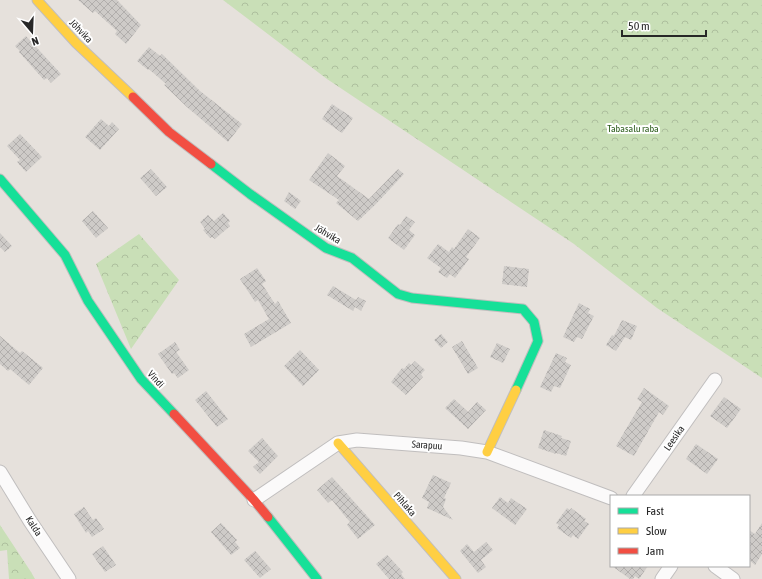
<svg xmlns="http://www.w3.org/2000/svg" width="762" height="579" font-family="'Asap Condensed',sans-serif">
	<style>
		.forest { fill: url(#forest-crowns) }
		.building { fill: url(#building-cross-hatch) }
		.lines { fill: none; stroke-linecap: round; stroke-linejoin: round }
		.street-casing { stroke: #c0bebe; stroke-width: 15 }
		.fast-casing { stroke: #c0bebe; stroke-width: 11 }
		.slow-casing { stroke: #c0bebe; stroke-width: 11 }
		.jam-casing { stroke: #c0bebe; stroke-width: 11 }
		.street { stroke: #fbfafa; stroke-width: 13 }
		.fast { stroke: #16e098; stroke-width: 9 }
		.slow { stroke: #ffcf43; stroke-width: 9 }
		.jam { stroke: #f24e42; stroke-width: 9 }
		.labels { text-anchor: middle; dominant-baseline: central; stroke-width: 4; stroke-linejoin: round; paint-order: stroke }
		.street-label { font-size: 10px; fill: #272727; stroke: #fff }
		.park-label { font-size: 10px; fill: #2d5e1d; stroke: #fff }
	</style>
	<defs>
		<pattern id="forest-crowns" width="20" height="18" patternUnits="userSpaceOnUse"><rect width="20" height="18" fill="#c9dfb7"/><path d="M2 6a3 3 0 1 1 6 0M12 15a3 3 0 1 1 6 0" fill="none" stroke="#adbf9d"/></pattern>
		<pattern id="building-cross-hatch" width="8" height="8" patternUnits="userSpaceOnUse"><rect width="8" height="8" fill="#cecbc8"/><path d="M0 0l8 8M0 8l8-8" fill="none" stroke="#b1aeac"/></pattern>
	</defs>
	<rect width="100%" height="100%" fill="#e6e1dc"/>
	<path class="forest" d="M223,0H762V378L657,308L574,244L327,79Z
		M139,234L179,280L131,349L96,264Z
		M0,525L31,572L35,579H9L7,550L0,551Z"/>
	<path class="building" d="M78,0H117L141,25L126,44L115,34L117,31L95,11L93,13Z
		M26,36L61,74L51,83L47,78L44,80L19,52L20,51L15,46Z
		M149,47L160,56L162,54L200,91L242,124L228,142L187,107L164,85L166,84L149,69L148,70L137,61Z
		M332,104L353,118L342,133L322,119Z
		M101,119L109,126L112,122L119,129L100,150L85,137Z
		M20,134L42,157L26,172L17,162L20,160L7,146Z
		M328,153L345,166L337,176L369,199L398,169L404,174L375,205L358,221L336,203L339,200L309,180Z
		M151,169L167,187L156,196L140,178Z
		M289,192L301,201L295,209L284,201Z
		M93,211L108,228L96,238L82,221Z
		M223,213L230,221L228,223L230,226L215,239L212,237L210,238L203,230L205,229L200,222L208,215L214,221Z
		M406,216L415,222L409,230L415,235L404,250L388,238L398,224L400,225Z
		M468,229L480,238L466,257L469,259L455,278L450,274L447,278L438,272L441,268L427,258L438,244L449,252L452,247L454,249Z
		M0,233L12,246L5,252L0,247Z
		M504,266L529,269L527,287L502,284Z
		M257,268L266,281L262,284L275,304L278,301L291,323L251,347L244,334L269,319L258,300L255,302L240,279Z
		M333,286L356,300L358,297L366,301L361,311L355,307L353,311L327,295Z
		M579,303L590,309L588,313L594,316L582,339L577,337L574,342L563,337Z
		M622,320L637,326L631,340L625,337L616,351L606,345L612,335L614,336Z
		M441,334L448,342L441,348L434,340Z
		M0,336L20,353L22,351L43,368L29,385L10,369L8,371L0,364Z
		M462,341L478,368L468,374L452,347Z
		M175,342L180,350L176,352L189,370L178,378L174,373L172,374L158,354Z
		M497,343L510,349L503,363L490,357Z
		M300,350L319,370L303,386L284,366Z
		M556,353L567,358L565,362L571,365L560,388L554,386L551,392L540,387Z
		M415,361L425,370L421,374L423,377L406,395L391,382L402,368L404,369L409,363L411,365Z
		M644,388L669,406L663,415L659,412L634,456L616,446L642,402L637,399Z
		M206,391L228,419L217,427L195,400Z
		M724,397L741,409L727,428L710,416Z
		M454,399L468,412L477,402L486,410L468,429L445,408Z
		M544,430L562,436L561,438L571,441L566,456L556,453V454L538,448Z
		M262,438L278,456L260,474L253,467L259,462L248,451Z
		M696,444L718,459L707,474L686,459Z
		M433,475L451,483L444,498L446,499L443,507L453,520L427,508L429,502L422,498Z
		M332,477L375,525L358,539L347,525L350,522L344,515L332,500L328,503L317,490Z
		M500,497L508,503L511,498L527,509L515,525L492,508Z
		M84,507L93,520L96,518L104,529L92,537L88,531L86,533L74,514Z
		M567,508L570,510L571,508L586,519L584,521L589,524L578,539L573,535L571,538L557,528L559,525L556,523Z
		M221,523L237,540L235,542L240,548L231,555L211,532Z
		M762,523V554L755,565L749,560V530L755,534Z
		M486,542L493,550L481,560L486,567L478,573L460,551L467,544L474,552Z
		M103,546L116,565L105,572L92,554Z
		M255,551L271,569L260,578L244,560Z
		M387,555L403,572L401,574L405,579H389L376,564Z
		M612,566H648L639,579L635,576L633,579H630Z"/>
	<g class="lines">
		<defs>
			<path id="street" d="M0,472L30,521L69,579
				M633,496L715,380
				M254,500L338,443L357,440L461,448L487,452L611,498
				M715,566L733,579
				M662,579L671,566"/>
			<path id="fast" d="M211,164L250,194L326,248L352,258L398,294L412,298L523,309L534,322L538,341L516,390
				M0,179L65,255L88,301L141,379L174,414
				M268,517L317,579"/>
			<path id="slow" d="M37,0L76,43L133,97
				M338,443L456,579
				M487,452L516,390"/>
			<path id="jam" d="M133,97L169,132L211,164
				M174,414L254,500L268,517"/>
		</defs>
		<use href="#street" class="street-casing"/>
		<use href="#fast" class="fast-casing"/>
		<use href="#slow" class="slow-casing"/>
		<use href="#jam" class="jam-casing"/>
		<use href="#street" class="street"/>
		<use href="#fast" class="fast"/>
		<use href="#slow" class="slow"/>
		<use href="#jam" class="jam"/>
	</g>
	<g class="labels">
		<g class="street-label">
			<text transform="translate(81 31) rotate(46)">Jõhvika</text>
			<text transform="translate(328 234) rotate(31)">Jõhvika</text>
			<text transform="translate(156 379) rotate(48)">Vindi</text>
			<text transform="translate(674 438) rotate(-55)">Leesika</text>
			<text transform="translate(427 445) rotate(4)">Sarapuu</text>
			<text transform="translate(405 504) rotate(49)">Pihlaka</text>
			<text transform="translate(34 526) rotate(57)">Kalda</text>
		</g>
		<g class="park-label">
			<text x="633" y="128">Tabasalu raba</text>
		</g>
	</g>
	<rect x="610" y="495" width="140" height="72" fill="#ffffff" stroke="#a9a9a9"/>
	<rect x="618" y="508" width="20" height="6" fill="#16e098" stroke="#a9a9a9"/>
	<text x="646" y="515" font-size="12" fill="#272727">Fast</text>
	<rect x="618" y="528" width="20" height="6" fill="#ffcf43" stroke="#a9a9a9"/>
	<text x="646" y="535" font-size="12" fill="#272727">Slow</text>
	<rect x="618" y="548" width="20" height="6" fill="#f24e42" stroke="#a9a9a9"/>
	<text x="646" y="555" font-size="12" fill="#272727">Jam</text>
	<g transform="translate(32 32) rotate(161)" stroke="#ffffff" stroke-width="3" paint-order="stroke">
	<path d="M0-3L7 15L0 10L-7 15Z" fill="#272727"/>
	<text y="-6" font-size="11" font-weight="bold" text-anchor="middle" fill="#272727">N</text>
	</g>
	<path d="M622 30v6h84v-6" fill="none" stroke="#272727" stroke-width="2"/>
	<text x="628" y="30" font-size="12" fill="#272727" stroke="#ffffff" stroke-width="3" paint-order="stroke">50 m</text>
</svg>
